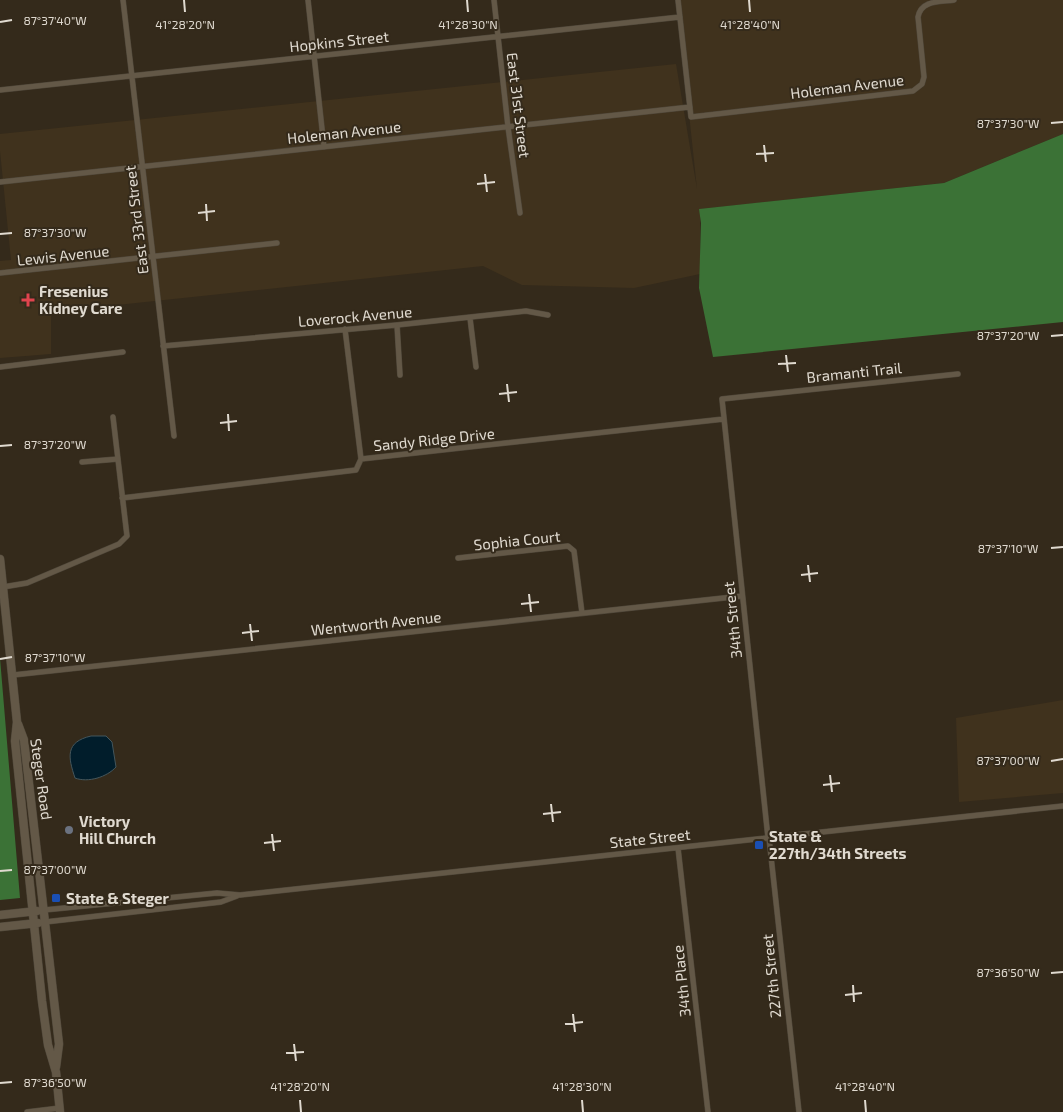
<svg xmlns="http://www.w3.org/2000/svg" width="1063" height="1112" font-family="'Exo 2',sans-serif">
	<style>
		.built { fill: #40321d }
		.forest { fill: #3b7236 }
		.water { fill: #011d2b; stroke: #44565c }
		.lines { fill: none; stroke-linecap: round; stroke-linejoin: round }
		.street-casing { stroke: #4f473a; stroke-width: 6 }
		.secondary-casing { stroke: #4f473a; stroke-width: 9 }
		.street { stroke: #635847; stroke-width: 5 }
		.secondary { stroke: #635847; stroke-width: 8 }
		.ticks { fill: none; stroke: #e0dad0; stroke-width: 2 }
		.health-dot { fill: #e0444e; stroke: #342a1b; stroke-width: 2 }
		.worship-dot { fill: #6b7280; stroke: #342a1b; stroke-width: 2 }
		.transit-dot { fill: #1a4fb4; stroke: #342a1b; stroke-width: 2 }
		.labels { text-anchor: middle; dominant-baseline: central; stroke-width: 4; stroke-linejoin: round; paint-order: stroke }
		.street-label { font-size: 15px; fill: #e0dad0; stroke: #342a1b }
		.poi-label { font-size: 15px; font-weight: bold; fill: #e0dad0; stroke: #342a1b; text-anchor: start }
		.ticks-label { font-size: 12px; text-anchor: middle; fill: #e0dad0; stroke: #342a1b; stroke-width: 4; stroke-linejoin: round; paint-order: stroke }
	</style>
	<rect width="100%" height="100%" fill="#342a1b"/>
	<path class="built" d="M677,0H1063V134L944,183L700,209V274L634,288L522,285L483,266L51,312V354L0,358V261L11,260L0,151V134L676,64L697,189Z
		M1063,700V793L959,802L956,718Z"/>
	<path class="forest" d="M1063,134V322L713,357L699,288L701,223L699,209L944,183Z
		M0,658L20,898L0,900Z"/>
	<path class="water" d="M91,736H106L112,742L116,767C107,777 88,783 75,778C68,757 65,742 91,736Z"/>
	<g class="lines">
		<defs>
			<path id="street" d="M123,0L174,436
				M308,0L324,147
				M494,0L508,127L520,213
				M678,0L691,117L913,91L922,84L924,77L918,17C921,0 940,2 954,0
				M0,90L680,17
				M0,182L690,107
				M0,273L277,243
				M470,318L476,367
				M397,325L400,375
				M345,329L361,459
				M163,346L397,325L526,311L548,315
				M0,367L123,352
				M82,462L118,459
				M122,498L356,470L361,459L724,419
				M458,558L568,546L574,551L582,613
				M3,587L27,583L119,544L127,536L113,417
				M13,675L742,596
				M768,838L722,399L958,374
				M769,838L799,1112
				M678,848L708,1112
				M44,910L217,893L240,895L1063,806
				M45,922L221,902L237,896
				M27,1112L60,1108"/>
			<path id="secondary" d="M0,559L17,722L15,741L42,1001L48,1045L56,1072L60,1112
				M18,724L24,740L59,1044L56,1067
				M0,915L37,911
				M0,927L38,923"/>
		</defs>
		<use href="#street" class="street-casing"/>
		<use href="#secondary" class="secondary-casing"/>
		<use href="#street" class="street"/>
		<use href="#secondary" class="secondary"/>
	</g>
	<path class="ticks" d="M184,0L185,12M467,0L468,12M749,0L750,12M0,22L12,20M1051,123L1063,122M764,145L766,162M756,154L774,153M485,174L487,192M477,184L495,182M206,204L207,221M198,213L215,211M0,234L12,233M1051,336L1063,335M786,355L788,372M778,364L796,363M507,384L509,402M499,394L517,392M228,414L229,431M220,423L237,421M0,446L12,445M1051,548L1063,547M808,565L810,582M801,575L818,573M529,594L531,612M521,604L539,602M250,624L252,641M242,633L259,631M0,659L12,657M1051,761L1063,759M830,775L832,792M823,785L840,783M551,804L553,822M543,814L561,812M272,834L274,851M264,843L281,841M0,871L12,870M1051,973L1063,972M853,985L854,1002M845,995L862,993M573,1014L575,1032M565,1024L583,1022M294,1044L296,1061M286,1053L304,1052M0,1083L12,1082M300,1100L301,1112M582,1100L583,1112M865,1100L866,1112"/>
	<path class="health-dot" d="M25.5 292.5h5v5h5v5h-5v5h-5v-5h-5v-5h5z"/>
	<circle class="worship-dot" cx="69" cy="830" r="5"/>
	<g class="transit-dot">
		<rect x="754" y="840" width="10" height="10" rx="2.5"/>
		<rect x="51" y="893" width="10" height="10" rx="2.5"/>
	</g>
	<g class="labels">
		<g class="street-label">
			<text transform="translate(339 41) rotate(-6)">Hopkins Street</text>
			<text transform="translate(847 86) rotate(-7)">Holeman Avenue</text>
			<text transform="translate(519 105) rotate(83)">East 31st Street</text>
			<text transform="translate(344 132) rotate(-6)">Holeman Avenue</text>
			<text transform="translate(136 220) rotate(-97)">East 33rd Street</text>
			<text transform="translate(63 255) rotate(-6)">Lewis Avenue</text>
			<text transform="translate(355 316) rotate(-5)">Loverock Avenue</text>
			<text transform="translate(854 372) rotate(-6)">Bramanti Trail</text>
			<text transform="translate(434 439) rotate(-6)">Sandy Ridge Drive</text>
			<text transform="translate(517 540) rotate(-6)">Sophia Court</text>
			<text transform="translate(732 620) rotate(-96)">34th Street</text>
			<text transform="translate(376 623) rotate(-6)">Wentworth Avenue</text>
			<text transform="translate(42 779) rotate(82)">Steger Road</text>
			<text transform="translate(650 838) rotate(-6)">State Street</text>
			<text transform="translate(771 976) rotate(-96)">227th Street</text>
			<text transform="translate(681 981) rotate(-96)">34th Place</text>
		</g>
		<g class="poi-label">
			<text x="39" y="291">Fresenius<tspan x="39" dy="17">Kidney Care</tspan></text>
			<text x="79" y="821">Victory<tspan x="79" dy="17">Hill Church</tspan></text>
			<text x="769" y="836">State &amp;<tspan x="769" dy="17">227th/34th Streets</tspan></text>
			<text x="66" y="898">State &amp; Steger</text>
		</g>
	</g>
	<g class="ticks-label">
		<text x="55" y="25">87°37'40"W</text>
		<text x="185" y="29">41°28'20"N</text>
		<text x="468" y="29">41°28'30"N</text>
		<text x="750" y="29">41°28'40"N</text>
		<text x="1008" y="128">87°37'30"W</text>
		<text x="55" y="237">87°37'30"W</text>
		<text x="1008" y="340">87°37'20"W</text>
		<text x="55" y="449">87°37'20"W</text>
		<text x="1008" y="553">87°37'10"W</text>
		<text x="55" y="662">87°37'10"W</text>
		<text x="1008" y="765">87°37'00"W</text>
		<text x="55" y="874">87°37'00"W</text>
		<text x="1008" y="977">87°36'50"W</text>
		<text x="55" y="1087">87°36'50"W</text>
		<text x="300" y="1091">41°28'20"N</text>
		<text x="582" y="1091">41°28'30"N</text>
		<text x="865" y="1091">41°28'40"N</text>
	</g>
</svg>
